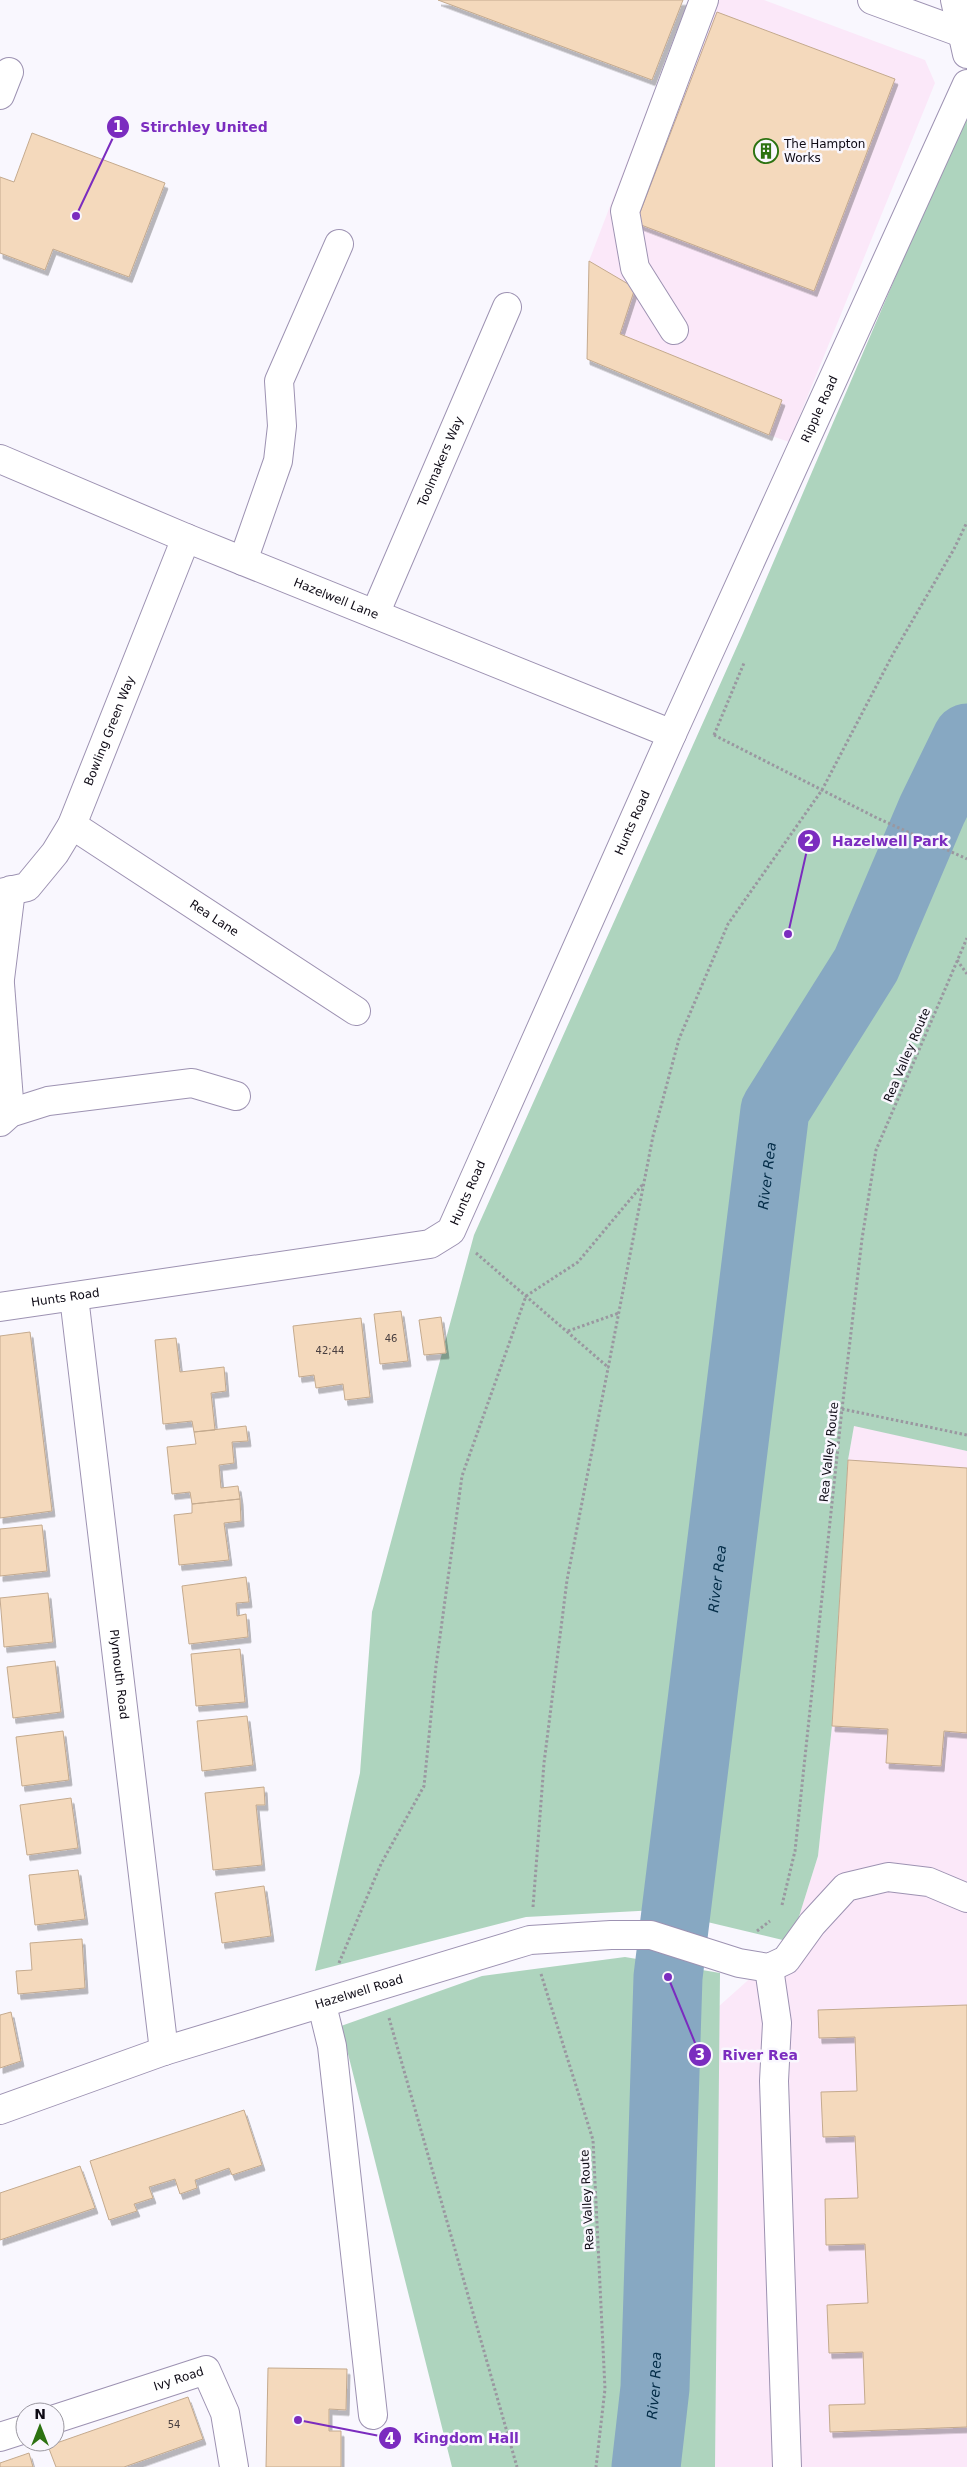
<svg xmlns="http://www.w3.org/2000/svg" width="967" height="2467" font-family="'DejaVu Sans',sans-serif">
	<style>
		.industrial { fill: #fbe8f9 }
		.green { fill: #aed4be }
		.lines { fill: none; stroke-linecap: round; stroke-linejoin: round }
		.river { stroke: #87a8c2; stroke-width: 69 }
		.building { fill: #f4d9bc; stroke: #c4aa8e; filter: url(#shadow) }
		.minor-casing { stroke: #9d92b2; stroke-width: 30 }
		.path { stroke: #9a97a0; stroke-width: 3; stroke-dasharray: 2.5 2.5; stroke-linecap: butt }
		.minor { stroke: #fff; stroke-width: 28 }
		.labels { text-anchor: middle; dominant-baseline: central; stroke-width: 5; stroke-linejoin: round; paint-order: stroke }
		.number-label { font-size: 10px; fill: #483e3f }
		.poi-label { font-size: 12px; fill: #0e0a15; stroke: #f9f7fe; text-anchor: start }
		.street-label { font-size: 12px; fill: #0e0a15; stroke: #f9f7fe }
		.water-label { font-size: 14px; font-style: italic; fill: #032c47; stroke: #f9f7fe }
		.leader { fill: none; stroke: #7b2cbf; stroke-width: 2 }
		.callout-dot { fill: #7b2cbf; stroke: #f9f7fe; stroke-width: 2 }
		.mark-label { font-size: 15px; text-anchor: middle; font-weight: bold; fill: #fff }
		.callout-label { font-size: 14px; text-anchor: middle; font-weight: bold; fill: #7b2cbf; stroke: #f9f7fe; stroke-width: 5; stroke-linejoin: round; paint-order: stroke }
	</style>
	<defs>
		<filter id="shadow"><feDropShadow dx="3" dy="5.5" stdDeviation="0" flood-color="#0004"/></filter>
	</defs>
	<rect width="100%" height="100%" fill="#f9f7fe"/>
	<path class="industrial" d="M689,0H764L925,60L935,83L789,442L769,435L587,359L589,261Z
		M854,1425L967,1451V2467H715L718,2007L791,1942L818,1856L832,1726L848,1460Z"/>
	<path class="green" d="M967,110V1451L854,1426L848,1460L832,1726L818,1856L791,1942L657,1910L526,1917L315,1971L360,1773L372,1612L474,1235L743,633Z
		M625,1957L720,1973L715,2467H452L341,2026L482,1976Z"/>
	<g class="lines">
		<path class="river" id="s1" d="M646,2467L655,2388L668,1977L775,1110L866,965L932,810L967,738"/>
	</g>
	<path class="building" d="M438,0H683L652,80Z
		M717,12L895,79L814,291L636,223Z
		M32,133L165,183L129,277L53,249L45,270L0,253V177L14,182Z
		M589,261L635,288L620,334L782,400L769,435L587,359Z
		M401,1311L408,1361L380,1364L374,1314Z
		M441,1317L446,1353L424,1355L419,1320Z
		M361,1318L370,1397L345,1400L343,1384L316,1388L314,1375L299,1377L293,1326Z
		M30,1332L52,1511L0,1518V1336Z
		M176,1338L180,1372L224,1367L226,1391L211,1393L215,1430L194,1432L192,1421L163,1424L155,1340Z
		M246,1426L248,1441L232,1442L234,1463L219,1465L221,1488L238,1486L240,1499L192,1504L190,1492L172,1494L167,1447L196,1444L194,1432Z
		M848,1460L967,1468V1733L944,1731L941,1766L886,1763L888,1729L832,1726Z
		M240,1499L241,1521L224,1523L229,1560L179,1565L174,1515L192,1513V1504Z
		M42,1525L47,1571L0,1576V1529Z
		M246,1577L249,1602L236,1603L237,1616L246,1614L248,1637L189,1644L182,1586Z
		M48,1593L53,1642L4,1647L0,1598Z
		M240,1649L245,1702L196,1706L191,1654Z
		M55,1661L61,1712L13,1718L7,1667Z
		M247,1716L253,1765L202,1771L197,1721Z
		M63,1731L69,1780L22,1786L16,1737Z
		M264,1787L265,1805H256L262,1865L213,1870L205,1793Z
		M71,1798L78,1848L27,1855L20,1805Z
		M78,1870L85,1919L35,1925L29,1875Z
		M264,1886L271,1936L222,1943L215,1893Z
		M82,1939L85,1988L18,1994L16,1971L32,1970L30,1943Z
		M967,2005V2427L830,2432L829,2405L865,2404L863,2352L829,2353L827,2305L868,2303L865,2244L826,2245L825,2199L858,2198L855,2136L823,2137L821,2092L857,2091L855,2037L819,2038L818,2010Z
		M11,2012L21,2061L0,2068V2015Z
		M244,2110L262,2165L232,2175L229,2168L195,2180L197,2188L180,2194L175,2179L149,2187L153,2198L134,2204L137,2211L109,2220L90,2161Z
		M80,2166L95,2208L0,2240V2193Z
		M268,2368L347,2369L346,2410L329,2409V2431H341V2467H266Z
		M188,2397L203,2439L124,2467H56L48,2446Z
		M29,2453L33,2467H0V2463Z"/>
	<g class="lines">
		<defs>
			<g id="minor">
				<path d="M872,0L962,33"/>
				<path d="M955,0L967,54"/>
				<path d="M0,95L9,72"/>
				<path d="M674,330L635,268L625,211L704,0"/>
				<path id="s2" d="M0,459L186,538L672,734"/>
				<path d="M243,561L278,461L282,426L279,381L339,244"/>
				<path id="s3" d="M375,614L507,307"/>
				<path id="s4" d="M72,825L356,1011"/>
				<path id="s5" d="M0,893L27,887L55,853L72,825L186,538"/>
				<path d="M0,979L11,890"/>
				<path d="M0,984L10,1113"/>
				<path d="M0,1122L10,1113L48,1101L192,1083L236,1096"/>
				<path id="s6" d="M74,1297L164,2051"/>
				<path id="s7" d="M0,1307L430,1244L451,1231L672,734L967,84"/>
				<path d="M769,1968L777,2023L774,2081L787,2467"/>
				<path d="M322,2005L332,2046L373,2415"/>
				<path id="s8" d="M0,2110L164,2051L530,1940L611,1935H651L739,1963L769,1968L786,1960L812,1924L846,1887L888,1877L929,1882L967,1898"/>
				<path id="s9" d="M55,2419L206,2370L225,2413L234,2467"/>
				<path d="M0,2437L25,2429"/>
			</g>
		</defs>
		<use href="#minor" class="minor-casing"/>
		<path class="path" d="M714,735L744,663
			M714,735L875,817L967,859
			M957,960L967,974
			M476,1253L609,1368
			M568,1331L619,1313
			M842,1409L967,1435
			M782,1905L795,1851L842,1409L862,1239L876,1150L967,938
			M533,1907L544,1763L567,1580L653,1136L679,1039L728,924L822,790L893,654L954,549L967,522
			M757,1931L770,1921
			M339,1963L381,1864L424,1786L436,1666L462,1476L526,1296L578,1262L643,1184
			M541,1974L593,2140L605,2389L596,2467
			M389,2018L517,2467"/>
		<use href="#minor" class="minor"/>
	</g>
	<defs>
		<symbol id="building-ring" viewBox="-11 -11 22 22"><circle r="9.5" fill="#f9f7fe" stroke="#2c7211" stroke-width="1.5"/><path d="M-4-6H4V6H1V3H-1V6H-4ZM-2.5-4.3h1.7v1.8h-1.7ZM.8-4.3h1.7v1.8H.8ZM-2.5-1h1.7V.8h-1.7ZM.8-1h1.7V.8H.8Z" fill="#2c7211"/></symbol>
	</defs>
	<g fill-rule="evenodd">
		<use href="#building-ring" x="752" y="137" width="28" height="28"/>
	</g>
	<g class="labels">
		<g class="number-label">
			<text x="391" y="1338">46</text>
			<text x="330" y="1350">42;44</text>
			<text x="174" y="2424">54</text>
		</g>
		<g class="poi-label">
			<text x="784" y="144">The Hampton<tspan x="784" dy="14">Works</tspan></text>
		</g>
		<g class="street-label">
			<text stroke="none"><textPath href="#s7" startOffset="1360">Ripple Road</textPath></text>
			<text stroke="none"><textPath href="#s3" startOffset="166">Toolmakers Way</textPath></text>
			<text stroke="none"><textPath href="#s2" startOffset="364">Hazelwell Lane</textPath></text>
			<text stroke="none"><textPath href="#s5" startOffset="206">Bowling Green Way</textPath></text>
			<text stroke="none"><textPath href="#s7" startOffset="906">Hunts Road</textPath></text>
			<text stroke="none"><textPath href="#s4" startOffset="170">Rea Lane</textPath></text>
			<text transform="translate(907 1055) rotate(-67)">Rea Valley Route</text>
			<text stroke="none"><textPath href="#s7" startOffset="501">Hunts Road</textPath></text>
			<text stroke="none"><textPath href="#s7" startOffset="66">Hunts Road</textPath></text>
			<text transform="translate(829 1452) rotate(-84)">Rea Valley Route</text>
			<text stroke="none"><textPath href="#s6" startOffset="380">Plymouth Road</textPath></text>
			<text stroke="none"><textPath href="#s8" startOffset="378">Hazelwell Road</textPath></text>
			<text transform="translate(587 2200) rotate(-93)">Rea Valley Route</text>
			<text stroke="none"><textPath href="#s9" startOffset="130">Ivy Road</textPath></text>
		</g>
		<g class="water-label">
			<text stroke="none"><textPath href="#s1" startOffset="1298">River Rea</textPath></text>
			<text stroke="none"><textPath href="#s1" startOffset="892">River Rea</textPath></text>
			<text stroke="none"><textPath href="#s1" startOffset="82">River Rea</textPath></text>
		</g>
	</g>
	<path class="leader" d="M76 216L118 127M788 934L809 841M668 1977L700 2055M298 2420L390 2438"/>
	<g class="callout-dot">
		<circle cx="76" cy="216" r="5"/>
		<circle cx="788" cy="934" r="5"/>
		<circle cx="668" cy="1977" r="5"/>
		<circle cx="298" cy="2420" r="5"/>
		<circle cx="118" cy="127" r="12"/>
		<circle cx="809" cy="841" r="12"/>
		<circle cx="700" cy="2055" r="12"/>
		<circle cx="390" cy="2438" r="12"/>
	</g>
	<g class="mark-label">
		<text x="118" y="132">1</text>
		<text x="809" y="846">2</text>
		<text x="700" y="2060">3</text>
		<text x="390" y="2444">4</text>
	</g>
	<g class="callout-label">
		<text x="204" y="132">Stirchley United</text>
		<text x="890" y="846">Hazelwell Park</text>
		<text x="760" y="2060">River Rea</text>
		<text x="466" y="2443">Kingdom Hall</text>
	</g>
	<g transform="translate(40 2427)"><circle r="24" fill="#f9f7fe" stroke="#9b98a1"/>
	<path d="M0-4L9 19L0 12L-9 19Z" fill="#2c7211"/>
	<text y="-8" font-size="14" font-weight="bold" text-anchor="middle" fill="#0e0a15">N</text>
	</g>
</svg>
